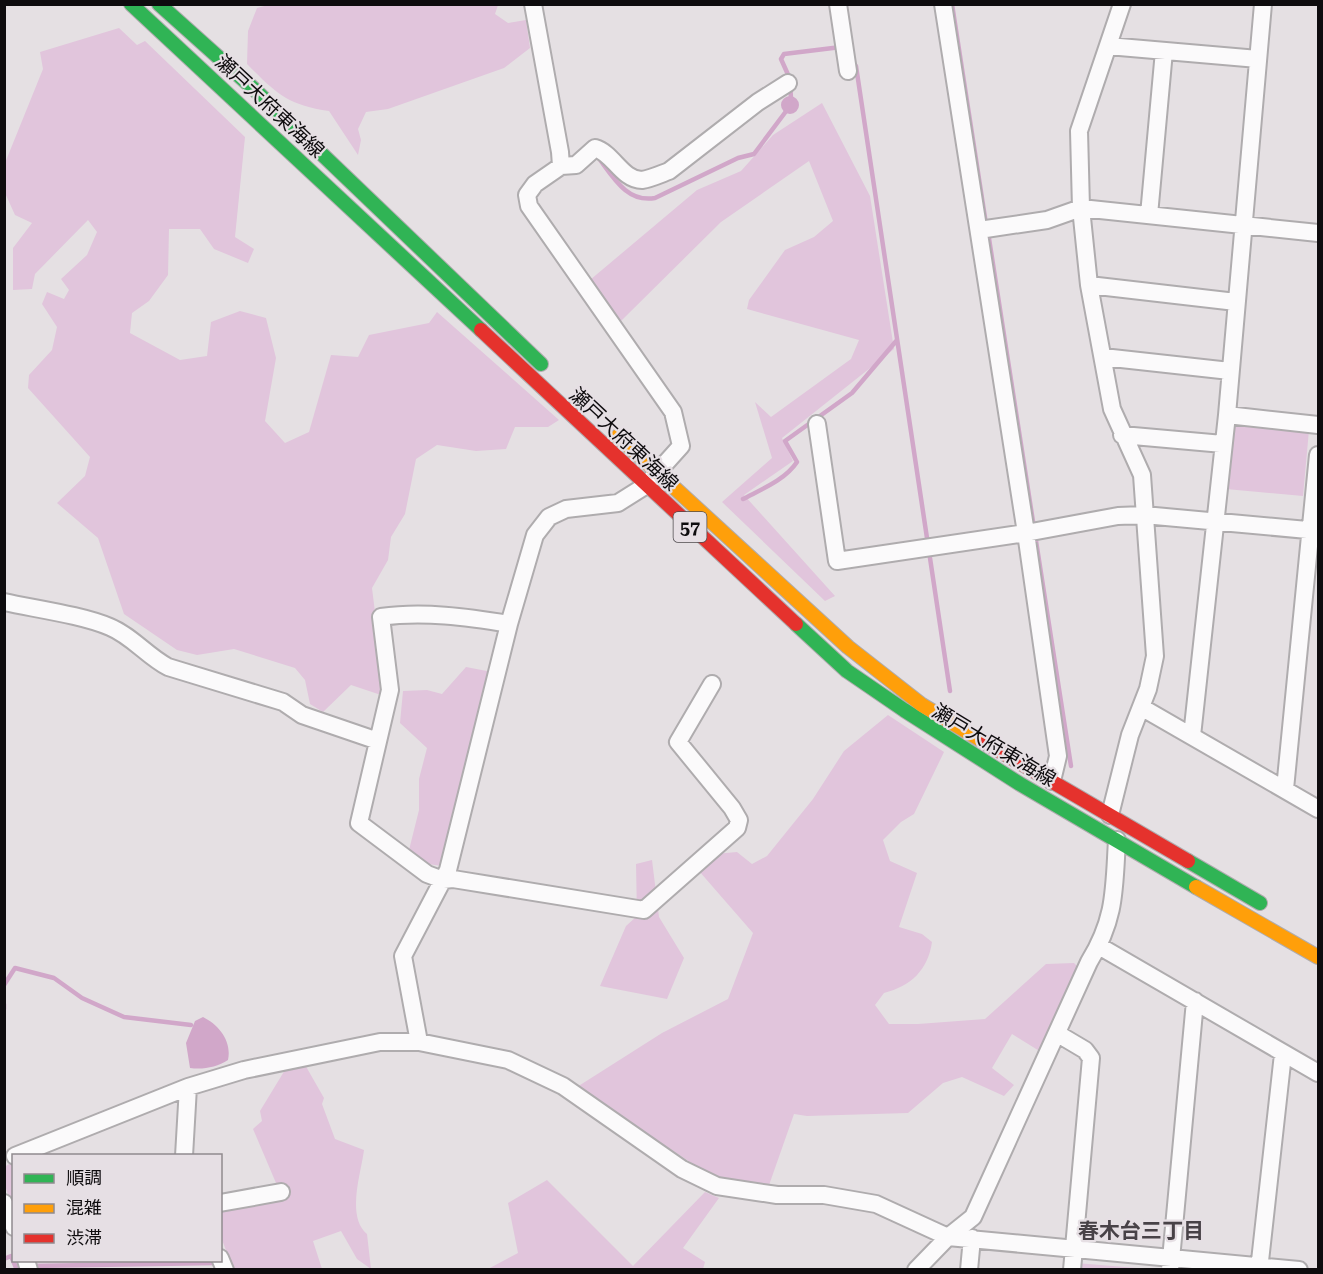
<svg xmlns="http://www.w3.org/2000/svg" width="1323" height="1274" font-family="'Roboto Serif','Noto Sans JP',serif">
	<style>
		.green { fill: #e1c5dc }
		.water { fill: #d1a7c9 }
		.lines { fill: none; stroke-linecap: round; stroke-linejoin: round }
		.stream { stroke: #d1a7c9; stroke-width: 4.5 }
		.street-casing { stroke: #afacae; stroke-width: 20 }
		.fast-casing { stroke: #afacae; stroke-width: 16 }
		.slow-casing { stroke: #afacae; stroke-width: 16 }
		.jam-casing { stroke: #afacae; stroke-width: 16 }
		.street { stroke: #fbfafb; stroke-width: 16 }
		.fast { stroke: #30b455; stroke-width: 14 }
		.slow { stroke: #ff9f0a; stroke-width: 14 }
		.jam { stroke: #e5322d; stroke-width: 14 }
		.labels { text-anchor: middle; dominant-baseline: central; stroke-width: 4.5; stroke-linejoin: round; paint-order: stroke }
		.shield { fill: #e6dfe4; stroke: #4f4b4e; stroke-width: 1.5 }
		.shield-label { font-size: 18px; font-weight: bold; fill: #0e0c0e }
		.street-label { font-size: 20px; fill: #0e0c0e; stroke: #e6dfe4 }
		.neighbourhood-label { font-size: 21px; font-weight: bold; fill: #484247; stroke: #e6dfe4 }
	</style>
	<rect width="100%" height="100%" fill="#e5e0e3"/>
	<path class="green" d="M268,5H498L495,14L508,23L526,20L530,48L504,68L388,109L366,112L358,129L361,140L358,155L329,111C287,105 276,93 247,64L248,31L257,8Z
		M119,28L137,45L145,41L245,137L235,237L254,249L248,263L214,249L200,229H169L168,275L149,301L132,313L130,333L180,360L207,356L211,322L240,311L266,318L276,358L265,421L285,443L309,432L331,355L358,357L369,335L429,323L437,312L559,420L548,427H515L506,449L476,451L437,445L416,459L405,514L391,537L388,560L372,588L383,676L381,695L351,685L323,712L310,704L305,680L295,668L234,649L197,655L177,650L124,614L98,538L57,503L85,476L90,457L28,388L29,375L52,350L57,327L42,304L47,292L64,299L69,290L61,279L87,255L97,232L88,220L35,274L32,289L13,290V248L32,223L15,215L5,193V163L43,69L40,52Z
		M822,103L870,196L894,349L782,438L793,461L744,495L835,596L825,601L722,502L772,458L755,402L771,417L851,359L859,340L747,309L749,300L785,250L814,237L833,221L809,161L721,222L621,321L590,280L697,190L741,171L773,135Z
		M1233,423L1309,430L1303,496L1226,489Z
		M466,667L492,672L442,866L428,864L409,850L419,810V779L427,748L400,723L403,691L427,690L442,694Z
		M888,715L944,752L914,814L901,822L883,840L890,861L917,873L899,927L922,934L932,942C928,970 911,986 884,993L875,1005L889,1024H918L985,1019L1046,964L1074,963L1077,966L1041,1052L1012,1034L992,1068L1014,1085L1004,1096L962,1077L943,1083L908,1113L807,1116L794,1114L768,1188L729,1182L693,1164L577,1087L662,1033L728,999L753,933L699,871L715,854L737,852L752,864L767,856L813,799L844,751Z
		M652,860L659,917L684,958L667,999L600,986L626,926L637,916L636,864Z
		M304,1063L324,1098L322,1104L335,1139L364,1150C361,1174 346,1216 367,1234L371,1269L357,1259L341,1231L313,1241L322,1269H233L221,1237V1205L276,1183L253,1129L262,1121L260,1111L288,1065Z
		M13,1162V1211L5,1185L4,1167Z
		M547,1180L633,1266L705,1192L719,1198L683,1248L705,1262L703,1269H488L518,1253L508,1203Z
		M1076,1263L1149,1269L1076,1270Z"/>
	<path class="water" d="M781 105a9 9 0 1 1 18 0a9 9 0 1 1-18 0Z
		M203,1017C219,1025 232,1041 228,1060C217,1067 203,1070 190,1068L186,1043L195,1021Z"/>
	<g class="lines">
		<path class="stream" d="M952,4L986,224
			M856,66L950,691
			M791,100L790,79L781,59L784,54L841,47
			M598,157C613,177 627,203 655,198L738,158L754,154L787,110
			M988,232L1071,766
			M743,499C762,489 785,480 797,462L785,441L852,393L897,340
			M4,985L15,968L54,978L82,998L124,1017L191,1025
			M4,1004V1009
			M4,1259L11,1256L17,1270
			M30,1266L217,1263"/>
		<defs>
			<path id="street" d="M838,4L848,71
				M943,4L1026,533L1058,756L1052,781
				M1108,46L1258,59
				M561,166L576,165L595,148C613,153 622,180 642,180C650,179 661,174 669,171L758,102L788,83
				M1149,215L1164,51
				M979,230L1047,220L1081,208L1318,233
				M1089,285L1236,302
				M1103,357L1230,371
				M1227,415L1318,425
				M817,424L837,561L1026,533L1118,516L1144,515L1318,531
				M1122,435L1223,444
				M4,602C36,609 82,615 110,627C132,636 147,656 168,667L283,702L302,715L378,741
				M509,624C467,617 423,611 381,617L390,690L359,823L427,874L443,880L453,879L644,910L737,828L739,820L732,808L678,742L712,684
				M1141,707L1318,809
				M1192,736L1227,415L1263,4
				M1285,789L1318,455
				M1110,815L1130,735L1148,689L1155,656L1142,475L1112,409L1089,285L1081,208L1079,131L1122,4
				M1099,946L1318,1073
				M1058,1034L1085,1050L1091,1058L1072,1270
				M419,1042L403,956L448,870L509,624L535,535L549,517L566,509L618,503L645,486L681,446L673,412L529,206L527,195L535,184L561,166L560,152L533,4
				M15,1156L188,1087L244,1070L380,1042H419L508,1060L563,1086L682,1169L717,1186L777,1195H824L876,1204L948,1237L1299,1270
				M184,1156L188,1087
				M4,1203L14,1227
				M220,1203L281,1192
				M220,1258L225,1270
				M26,1260L29,1270
				M916,1270L948,1237L973,1217L1089,962C1116,918 1114,889 1117,840
				M969,1270L972,1238
				M1170,1270L1195,1001
				M1259,1270L1283,1054"/>
			<path id="fast" d="M131,4L481,330
				M159,4L255,90L541,364
				M796,624L847,671L904,710L1020,784L1196,887
				M1188,861L1260,903"/>
			<path id="slow" d="M618,436L848,647L922,705L986,743
				M1196,887L1318,957"/>
			<path id="jam" d="M481,330L796,624
				M986,743L1188,861"/>
		</defs>
		<use href="#street" class="street-casing"/>
		<use href="#fast" class="fast-casing"/>
		<use href="#slow" class="slow-casing"/>
		<use href="#jam" class="jam-casing"/>
		<use href="#street" class="street"/>
		<use href="#fast" class="fast"/>
		<use href="#slow" class="slow"/>
		<use href="#jam" class="jam"/>
	</g>
	<g class="labels">
		<rect class="shield" x="673.5" y="512" width="33" height="30" rx="4.5"/>
		<g class="shield-label">
			<text x="690" y="527">57</text>
		</g>
		<g class="street-label">
			<text transform="translate(270 106) rotate(43)">瀬戸大府東海線</text>
			<text transform="translate(624 439) rotate(43)">瀬戸大府東海線</text>
			<text transform="translate(994 745) rotate(31)">瀬戸大府東海線</text>
		</g>
		<g class="neighbourhood-label">
			<text x="1141" y="1231">春木台三丁目</text>
		</g>
	</g>
	<rect width="1323" height="1274" fill="none" stroke="#0e0c0e" stroke-width="12"/>
	<rect x="12" y="1154" width="210" height="108" fill="#e6dfe4" stroke="#908b8e" stroke-width="1.5"/>
	<rect x="24" y="1174" width="30" height="9" fill="#30b455" stroke="#908b8e" stroke-width="1.5"/>
	<text x="66" y="1184" font-size="18" fill="#0e0c0e">順調</text>
	<rect x="24" y="1204" width="30" height="9" fill="#ff9f0a" stroke="#908b8e" stroke-width="1.5"/>
	<text x="66" y="1214" font-size="18" fill="#0e0c0e">混雑</text>
	<rect x="24" y="1234" width="30" height="9" fill="#e5322d" stroke="#908b8e" stroke-width="1.5"/>
	<text x="66" y="1244" font-size="18" fill="#0e0c0e">渋滞</text>
</svg>
